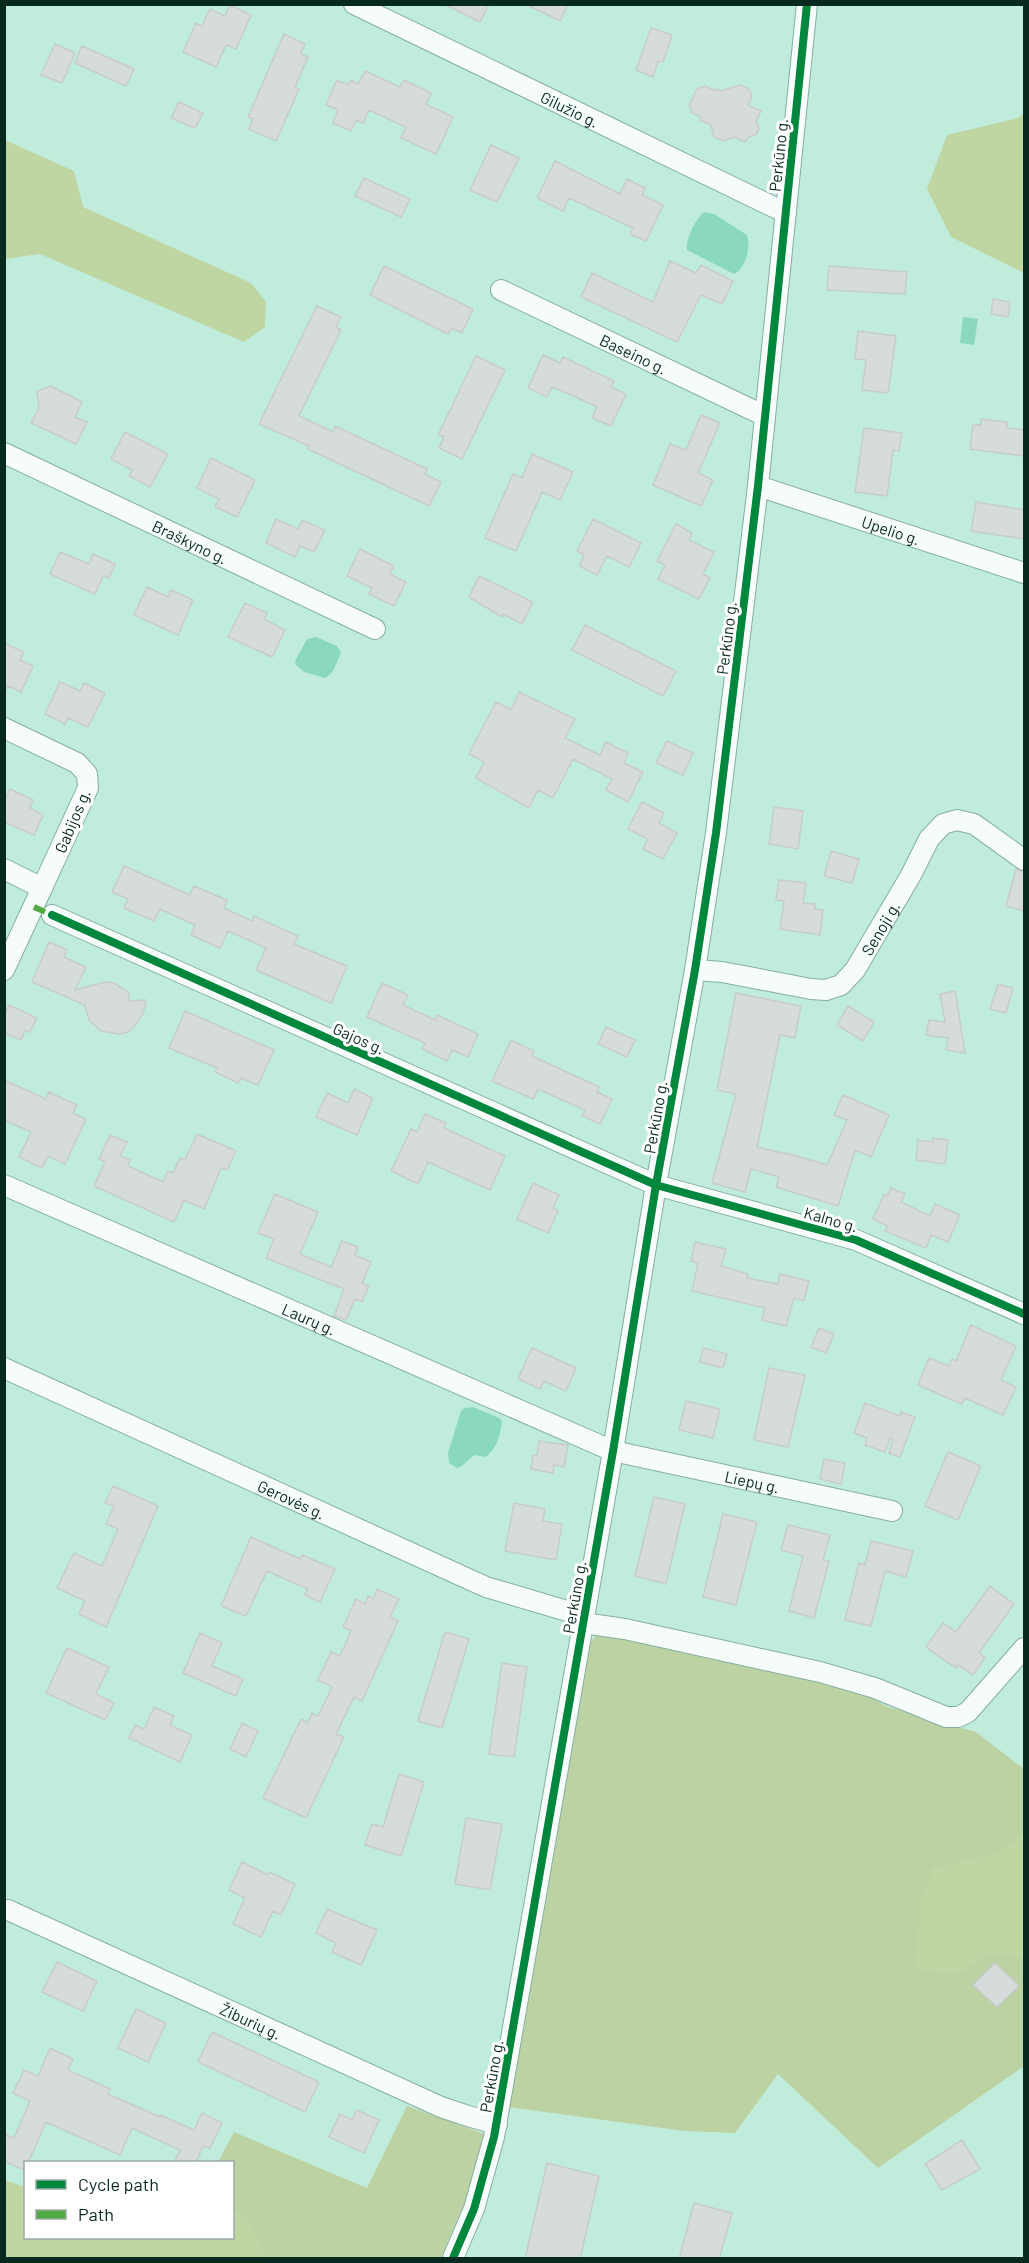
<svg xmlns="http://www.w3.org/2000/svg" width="1029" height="2263" font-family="Barlow,sans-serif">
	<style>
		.green { fill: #bdd2a3 }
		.forest { fill: #bfd5a2 }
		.water { fill: #8ad9bf }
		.building { fill: #d5dcdb; stroke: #c8cccc; stroke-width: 1.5 }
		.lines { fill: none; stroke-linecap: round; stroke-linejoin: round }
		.street-casing { stroke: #86aea1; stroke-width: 22 }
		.street { stroke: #f6fcfa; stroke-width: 20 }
		.quiet { stroke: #50ab43; stroke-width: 6; stroke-dasharray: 12 6; stroke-linecap: butt }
		.cycleway-casing { stroke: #fff; stroke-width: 11 }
		.cycleway { stroke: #00873e; stroke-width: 8 }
		.labels { text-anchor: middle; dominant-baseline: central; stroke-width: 6; stroke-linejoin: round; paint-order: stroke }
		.street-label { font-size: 16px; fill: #07291f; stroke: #fff }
	</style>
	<rect width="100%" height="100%" fill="#c0ecdc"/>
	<path class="green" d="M598,1632L804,1674L865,1694L888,1707L976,1732L1024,1769V1835L997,1854L932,1869L916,1968L960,1972L983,1955H1024V2066L878,2168L778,2074L735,2133L685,2131L508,2107L588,1646Z
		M407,2106L485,2134L468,2195L441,2258H265L250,2221L233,2211L232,2162H218L234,2132L367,2188Z"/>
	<path class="forest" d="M1024,113V273L951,237L927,189L947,135L1018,118Z
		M5,140L74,171L83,207L251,283L266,302L265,327L244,342L40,254L5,259Z
		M1024,1835V1955H983L960,1972L916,1968L920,1904L932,1869L997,1854Z
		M4,2180L25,2187L26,2238H232L233,2211L250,2221L265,2258H5Z"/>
	<path class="water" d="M704,212L714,214L747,235C751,247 746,268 734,274L687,250C686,239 695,219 704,212Z
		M963,317L978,319L974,345L960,343Z
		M316,637L337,646L341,653L332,673L325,678L304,672L296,665L295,661L307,639Z
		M473,1407L499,1418L502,1421C501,1434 496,1451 485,1457L474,1455L462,1466L457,1468L449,1463L448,1453L461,1411L464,1408Z"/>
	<path class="building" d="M444,4H489L480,22Z
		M525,4H568L560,21Z
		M230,5L251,15L236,49L226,45L216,67L183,52L196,23L202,26L210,9L225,16Z
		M651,28L672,35L663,62L658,61L653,77L636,70Z
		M284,34L305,44L301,54L308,57L295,87L299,89L276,141L249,129L253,119L248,117Z
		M55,44L75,53L62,83L41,75Z
		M82,46L134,69L126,86L75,63Z
		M365,71L400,87L404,80L431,93L426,104L453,117L436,154L401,138L406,127L369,110L363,123L356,120L351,131L333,123L338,110L326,105L337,80L348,85L351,80L358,84Z
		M740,85L749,89L752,97L748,105L761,111L756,121L759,128L757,134L748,137L745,142L734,137L723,141L714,137L711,125L700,120L701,117L692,113L689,105L697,89L705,86L715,91L716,88L721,91Z
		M179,102L203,113L195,128L171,118Z
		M491,145L519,158L497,202L470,190Z
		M555,161L620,194L627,179L645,188L642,195L663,205L646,241L630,234L633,228L569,198L563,211L537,198Z
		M364,178L410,199L401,217L355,196Z
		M670,261L696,273L701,265L733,281L722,304L701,295L677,342L581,297L592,273L653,302Z
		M384,266L473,309L462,333L451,328L448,334L370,295Z
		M829,266L907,272L905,294L827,290Z
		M993,299L1010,302L1008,317L991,314Z
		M317,306L341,317L336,327L341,330L299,416L333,432L335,426L427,469L425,474L441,482L429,506L308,449L309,446L259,424Z
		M858,331L896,336L888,393L862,390L866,360L855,359Z
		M543,355L560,363L563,357L614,381L611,387L626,394L611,426L592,418L597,407L569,394L552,387L547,397L528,388Z
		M476,356L505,370L462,459L439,448L444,437L438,435Z
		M51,386L82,402L75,417L87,422L76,444L31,423L39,408L37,391Z
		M701,415L720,423L698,473L713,480L701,506L653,485L670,444L686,450Z
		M981,419L1007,422V428L1024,430V456L970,449L973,424L981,425Z
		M864,428L902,433L899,451L893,450L887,496L855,492Z
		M125,432L168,454L150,487L129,476L132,470L111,459Z
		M532,454L573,472L560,500L542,492L516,551L485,538L513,474L522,478Z
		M211,458L255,480L237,517L215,507L219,499L197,488Z
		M976,502L1024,510V539L971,531Z
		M276,519L298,529L302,520L325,530L314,552L300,546L295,557L266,543Z
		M593,519L641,543L629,567L607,556L597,575L579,566L584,555L577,551Z
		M676,524L692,533L689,540L714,552L703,574L710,578L699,599L658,579L665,565L657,561Z
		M360,549L394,566L390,574L406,582L394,606L369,594L372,588L347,576Z
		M60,552L89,564L93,554L115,564L109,578L103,576L95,594L50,574Z
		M479,576L533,602L522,624L503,614L502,617L469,597Z
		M147,587L168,597L171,590L193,600L178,635L134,615Z
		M245,603L267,613L264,619L285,630L272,657L228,637Z
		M585,625L676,671L663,696L572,650Z
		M4,643L24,652L20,660L33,666L21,692L8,686L4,692Z
		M60,682L80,691L84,683L105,693L88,727L68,718L65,724L45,714Z
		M519,692L575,719L565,738L600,755L606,742L628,753L624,763L643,772L628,802L606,790L612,779L573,759L553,798L538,790L529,808L476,778L484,762L469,754L496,702L511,710Z
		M667,741L693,753L683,775L656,763Z
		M10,789L33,800L30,808L43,815L34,835L4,822V801Z
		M642,802L664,813L659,823L677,833L663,859L643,849L648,839L628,829Z
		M774,807L803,811L798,849L769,844Z
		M831,851L859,859L852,883L824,876Z
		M124,866L190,895L194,886L227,900L224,908L252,921L254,916L298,936L294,944L347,966L331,1003L256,970L266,948L228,931L220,948L191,935L195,925L160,909L154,921L124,908L128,899L112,892Z
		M1016,869L1024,872V911L1006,906Z
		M779,880L806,883L803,903L815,904V909L823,910L820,935L780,929L784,901L776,900Z
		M49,942L67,950L64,957L86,967L75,990L105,982L114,983L128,992L130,1001L146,1000L143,1014L134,1027L128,1032L120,1034L101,1031L89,1020L85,1005L32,982Z
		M382,983L408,995L403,1005L435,1020L437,1015L478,1034L468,1057L452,1050L447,1061L422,1049L425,1043L367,1017Z
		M998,984L1013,988L1006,1013L990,1009Z
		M955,991L960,1021L965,1053L946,1050L948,1038L926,1035L929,1020L945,1022L940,994Z
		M736,993L801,1006L795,1038L780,1035L757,1147L786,1154V1153L827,1165L847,1120L834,1115L843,1095L889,1115L871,1157L855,1150L838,1206L776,1187L779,1177L751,1169L745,1192L712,1183L736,1094L717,1090Z
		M9,1005L37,1018L30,1032L25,1030L21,1040L4,1033V1015Z
		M848,1006L874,1022L863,1041L837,1025Z
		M185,1011L274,1050L258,1085L241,1078L238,1083L215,1072L217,1068L169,1048Z
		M606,1027L635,1040L627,1057L598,1044Z
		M511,1040L534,1051L532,1056L599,1087L597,1092L612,1099L600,1124L582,1116L585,1110L538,1089L533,1099L492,1081Z
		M4,1080L46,1099L49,1092L77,1105L73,1113L86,1119L65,1164L48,1156L42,1168L19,1157L31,1132L4,1120Z
		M354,1089L373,1098L357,1135L316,1117L327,1093L348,1103Z
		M425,1114L446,1123L444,1128L505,1156L490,1190L428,1162L418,1184L391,1171L411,1129L417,1132Z
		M197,1134L236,1151L227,1170L221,1168L204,1209L184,1200L174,1222L94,1186L105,1162L99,1159L110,1135L127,1142L120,1156L130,1160L128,1166L163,1182L168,1171L173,1173L180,1158L185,1160Z
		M933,1138L948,1140L945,1164L916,1160L918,1140L933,1142Z
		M533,1183L559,1195L553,1208L558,1211L548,1233L517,1219Z
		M891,1188L905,1194L901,1202L930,1216L935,1204L960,1215L948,1242L931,1235L926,1248L885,1231L888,1226L873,1219L884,1195L887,1196Z
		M275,1194L318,1212L300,1254L331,1267L342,1241L358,1247L355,1255L371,1262L362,1283L369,1286L362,1302L355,1299L346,1320L334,1316L344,1289L266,1258L274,1239L258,1233Z
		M695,1242L726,1249L721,1266L748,1274L747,1278L778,1284L780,1274L809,1281L804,1301L794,1298L786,1326L762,1320L765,1308L692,1291L698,1263L691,1261Z
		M971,1325L1016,1346L1001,1380L1016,1387L1003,1415L965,1398L962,1404L918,1385L929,1358L949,1366L952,1359L956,1361Z
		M819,1328L834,1334L826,1353L811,1347Z
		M532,1348L576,1368L566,1391L544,1381L540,1389L518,1379Z
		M703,1348L727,1354L723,1368L700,1362Z
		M769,1368L805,1375L788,1447L754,1440Z
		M686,1401L720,1409L713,1438L679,1430Z
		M865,1403L900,1416L901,1412L915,1417L900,1457L889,1453L893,1440L890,1438L885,1452L865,1445L867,1438L854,1433Z
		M539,1441L568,1445L564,1467L554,1465L553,1473L531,1469L533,1455H537Z
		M948,1452L981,1466L958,1520L925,1506Z
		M824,1459L845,1463L841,1484L820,1479Z
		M113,1486L158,1506L106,1627L79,1614L85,1601L57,1588L74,1553L102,1566L118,1529L106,1524L114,1506L105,1503Z
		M654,1497L685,1504L666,1584L635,1576Z
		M514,1503L545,1509L543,1521L562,1524L556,1560L505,1551Z
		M723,1514L757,1522L736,1605L703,1597Z
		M788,1525L830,1535L823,1560L829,1561L814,1618L789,1611L803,1556L781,1550Z
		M251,1537L300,1559L302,1555L335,1569L320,1602L305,1595L308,1589L267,1571L246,1616L221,1606Z
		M871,1541L913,1551L906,1577L885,1571L871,1626L845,1620L859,1563L865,1565Z
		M990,1586L1014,1604L979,1653L985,1658L973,1675L958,1665L956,1668L926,1647L943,1623L956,1632Z
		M377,1589L399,1599L390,1617L398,1621L362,1701L354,1697L336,1734L344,1737L306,1818L263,1798L301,1719L308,1723L312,1713L318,1716L332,1687L318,1680L331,1652L340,1656L351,1631L343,1627L356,1599L365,1604L368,1596L373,1599Z
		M445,1632L469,1639L442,1728L418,1721Z
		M200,1633L222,1643L212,1666L243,1679L236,1696L183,1673Z
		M67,1648L109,1667L96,1694L114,1703L105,1720L46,1693Z
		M502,1663L527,1667L514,1757L489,1754Z
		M154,1707L174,1716L170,1725L192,1735L180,1762L129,1738L135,1725L144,1729Z
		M242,1723L258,1731L246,1757L230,1749Z
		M399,1774L424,1782L401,1856L365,1845L372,1824L383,1827Z
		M466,1818L502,1824L490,1890L455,1884Z
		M242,1862L268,1875L269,1872L295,1884L281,1915L273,1911L261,1937L233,1924L245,1898L229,1890Z
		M327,1909L377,1930L361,1965L332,1952L336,1943L316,1933Z
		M57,1962L97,1981L83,2011L42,1992Z
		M995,1963L1019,1986L997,2007L973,1985Z
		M136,2009L166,2023L148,2062L118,2048Z
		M212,2032L319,2082L305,2112L198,2062Z
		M50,2048L73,2059L68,2070L110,2089L108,2094L160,2117V2115L194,2130L202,2113L222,2123L210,2148L203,2146L196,2163H174L180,2150L132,2128L120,2155L46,2122L28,2163H26L24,2170L4,2161V2134L14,2138L30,2101L13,2093L24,2070L38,2076Z
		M357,2110L379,2120L364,2153L329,2137L340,2114L352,2120Z
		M962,2140L980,2169L942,2190L925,2164Z
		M547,2163L599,2176L580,2259H525Z
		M694,2203L732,2213L719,2259H679Z"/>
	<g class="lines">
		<defs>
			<g id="street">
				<path id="s1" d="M354,4L786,213"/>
				<path id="s2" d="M501,290L765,416"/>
				<path id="s3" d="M4,453L375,629"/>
				<path id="s4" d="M758,486L1024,573"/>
				<path d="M4,728L77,763L87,774L88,788L42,888"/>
				<path d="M4,869L42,888L4,970"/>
				<path d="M52,915L656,1185L856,1240L1024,1314"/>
				<path id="s5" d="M695,970L722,972L811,989L826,990L841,985L855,970L911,875L929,839L943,824L957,820L974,824L1024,860"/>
				<path id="s6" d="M4,1185L613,1451L892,1511"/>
				<path id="s7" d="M4,1368L486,1587L584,1616"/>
				<path d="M583,1623L625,1629L820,1672L875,1688L946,1717H958L968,1712L1024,1648"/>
				<path id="s8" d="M8,1910L441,2107L468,2116L497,2124"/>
				<path d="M453,2258L474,2209L494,2137L613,1451L656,1185L695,970L716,833L758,486L807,4"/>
			</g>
		</defs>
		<use href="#street" class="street-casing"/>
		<use href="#street" class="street"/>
		<path class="quiet" d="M34,907L52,915"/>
		<defs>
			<path id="cycleway" d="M52,915L656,1185L856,1240L1024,1314
				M453,2258L474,2209L494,2137L613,1451L656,1185L695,970L716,833L758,486L807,4"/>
		</defs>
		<use href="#cycleway" class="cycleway-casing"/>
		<use href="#cycleway" class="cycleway"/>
	</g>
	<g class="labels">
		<g class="street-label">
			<text stroke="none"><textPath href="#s1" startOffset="240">Gilužio g.</textPath></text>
			<text transform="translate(778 155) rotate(-84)">Perkūno g.</text>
			<text stroke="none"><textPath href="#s2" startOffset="147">Baseino g.</textPath></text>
			<text stroke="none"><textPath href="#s4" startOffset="140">Upelio g.</textPath></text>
			<text stroke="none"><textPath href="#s3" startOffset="206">Braškyno g.</textPath></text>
			<text transform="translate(726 638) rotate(-83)">Perkūno g.</text>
			<text transform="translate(72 821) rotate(-67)">Gabijos g.</text>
			<text stroke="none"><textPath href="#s5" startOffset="218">Senoji g.</textPath></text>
			<text transform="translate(359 1038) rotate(24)">Gajos g.</text>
			<text transform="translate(655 1117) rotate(-80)">Perkūno g.</text>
			<text transform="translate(831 1219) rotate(16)">Kalno g.</text>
			<text stroke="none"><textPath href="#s6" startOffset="333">Laurų g.</textPath></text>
			<text stroke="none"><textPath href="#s6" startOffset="807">Liepų g.</textPath></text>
			<text stroke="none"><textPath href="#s7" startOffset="316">Gerovės g.</textPath></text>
			<text transform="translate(574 1597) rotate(-80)">Perkūno g.</text>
			<text stroke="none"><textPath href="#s8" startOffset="267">Žiburių g.</textPath></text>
			<text transform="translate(491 2076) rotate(-80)">Perkūno g.</text>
		</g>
	</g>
	<rect width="1029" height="2263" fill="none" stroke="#07291f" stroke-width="12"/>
	<rect x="24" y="2161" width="210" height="78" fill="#ffffff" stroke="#9ca9a5" stroke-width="1.5"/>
	<rect x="36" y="2180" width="30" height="9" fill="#00873e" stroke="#9ca9a5" stroke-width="1.5"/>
	<text x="78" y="2191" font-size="18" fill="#07291f">Cycle path</text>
	<rect x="36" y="2210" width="30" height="9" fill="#50ab43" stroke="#9ca9a5" stroke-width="1.5"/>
	<text x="78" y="2221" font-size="18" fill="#07291f">Path</text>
</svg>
